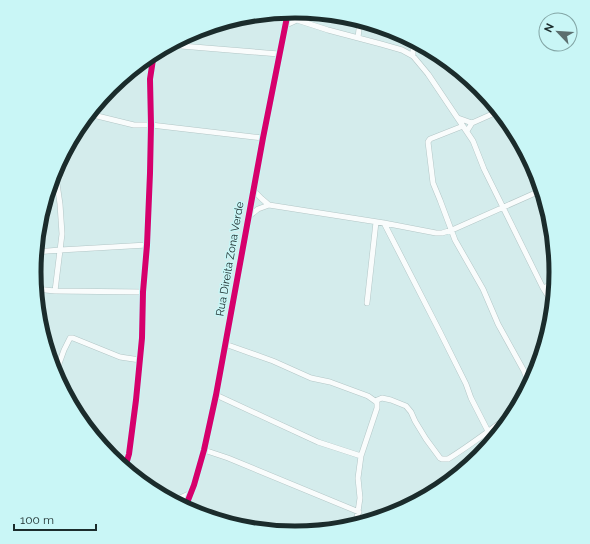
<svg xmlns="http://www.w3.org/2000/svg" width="590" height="544" font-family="Raleway,sans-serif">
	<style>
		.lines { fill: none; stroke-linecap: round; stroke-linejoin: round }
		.minor-casing { stroke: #b3c6c6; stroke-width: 6 }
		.minor { stroke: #f9fcfc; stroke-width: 5 }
		.cycleway-casing { stroke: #c9f6f6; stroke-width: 8 }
		.cycleway { stroke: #d6006c; stroke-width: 6 }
		.labels { text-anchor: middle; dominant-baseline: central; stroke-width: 3; stroke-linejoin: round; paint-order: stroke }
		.street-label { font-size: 11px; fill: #1b2c2c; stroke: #c9f6f6 }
		.rim { fill: none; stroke: #1b2c2c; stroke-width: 5 }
	</style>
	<rect width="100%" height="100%" fill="#d4ecec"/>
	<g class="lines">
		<defs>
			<path id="minor" d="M292,11L297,20L328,30L381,44L402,50L413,56L428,74L473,141L484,169L543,288L553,304
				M284,26L297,20
				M358,38L360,20
				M413,40V56
				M169,45L279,54
				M89,114L134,125H151L263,138
				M458,118L472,123
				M463,126L430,139L428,142L433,183L440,200L455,240L483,289L498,324L524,371L529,384
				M467,131L472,123L499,111
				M55,170L60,204L62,234L55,291
				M253,190L262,199L269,205L384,223L436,233H442L452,230L542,190
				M248,217L258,209L269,205
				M384,223L440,332L466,384L471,398L493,441
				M36,252L60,250L147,245
				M543,288L555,283
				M36,289L55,291L143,292
				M367,303L376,222
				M225,344L273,361L311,378L330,382L368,396L375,401L377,403V408L361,456L358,478L360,498L356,525
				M55,375L64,350L70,338H73L120,357L140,360
				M216,395L318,442L361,456
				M375,401L382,398L391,400L406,406L411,412L415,421L426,439L440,458L442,459H448C471,445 492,428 514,413
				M204,450L228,458L359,512
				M126,469L125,468L129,454L136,400L142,338L143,292L147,245L150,173L151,125L150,79L154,53
				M159,494L208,517
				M171,500L180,498L191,493
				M185,508L194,485L204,450L216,395L263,138L288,12"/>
		</defs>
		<use href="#minor" class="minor-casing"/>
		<use href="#minor" class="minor"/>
		<defs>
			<path id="cycleway" d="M126,469L125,468L129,454L136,400L142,338L143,292L147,245L150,173L151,125L150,79L154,53
				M185,508L194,485L204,450L216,395L263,138L288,12"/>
		</defs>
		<use href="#cycleway" class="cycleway-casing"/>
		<use href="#cycleway" class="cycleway"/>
	</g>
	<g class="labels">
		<g class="street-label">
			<text transform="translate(230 259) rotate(-80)">Rua Direita Zona Verde</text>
		</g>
	</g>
	<path d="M0 0H590V544H0ZM41 272a254 254 0 1 1 508 0a254 254 0 1 1-508 0Z" fill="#c9f6f6" fill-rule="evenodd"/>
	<path class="rim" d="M41 272a254 254 0 1 1 508 0a254 254 0 1 1-508 0Z"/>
	<g transform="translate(558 32) rotate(295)"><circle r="19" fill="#c9f6f6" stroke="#83a5a5"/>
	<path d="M0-3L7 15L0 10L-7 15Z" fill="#5c6f6f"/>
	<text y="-6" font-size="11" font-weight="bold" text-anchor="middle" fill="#1b2c2c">N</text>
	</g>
	<path d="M14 524v6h82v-6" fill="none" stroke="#1b2c2c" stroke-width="2"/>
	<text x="20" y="524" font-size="12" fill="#1b2c2c" stroke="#c9f6f6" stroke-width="3" paint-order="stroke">100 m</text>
</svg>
